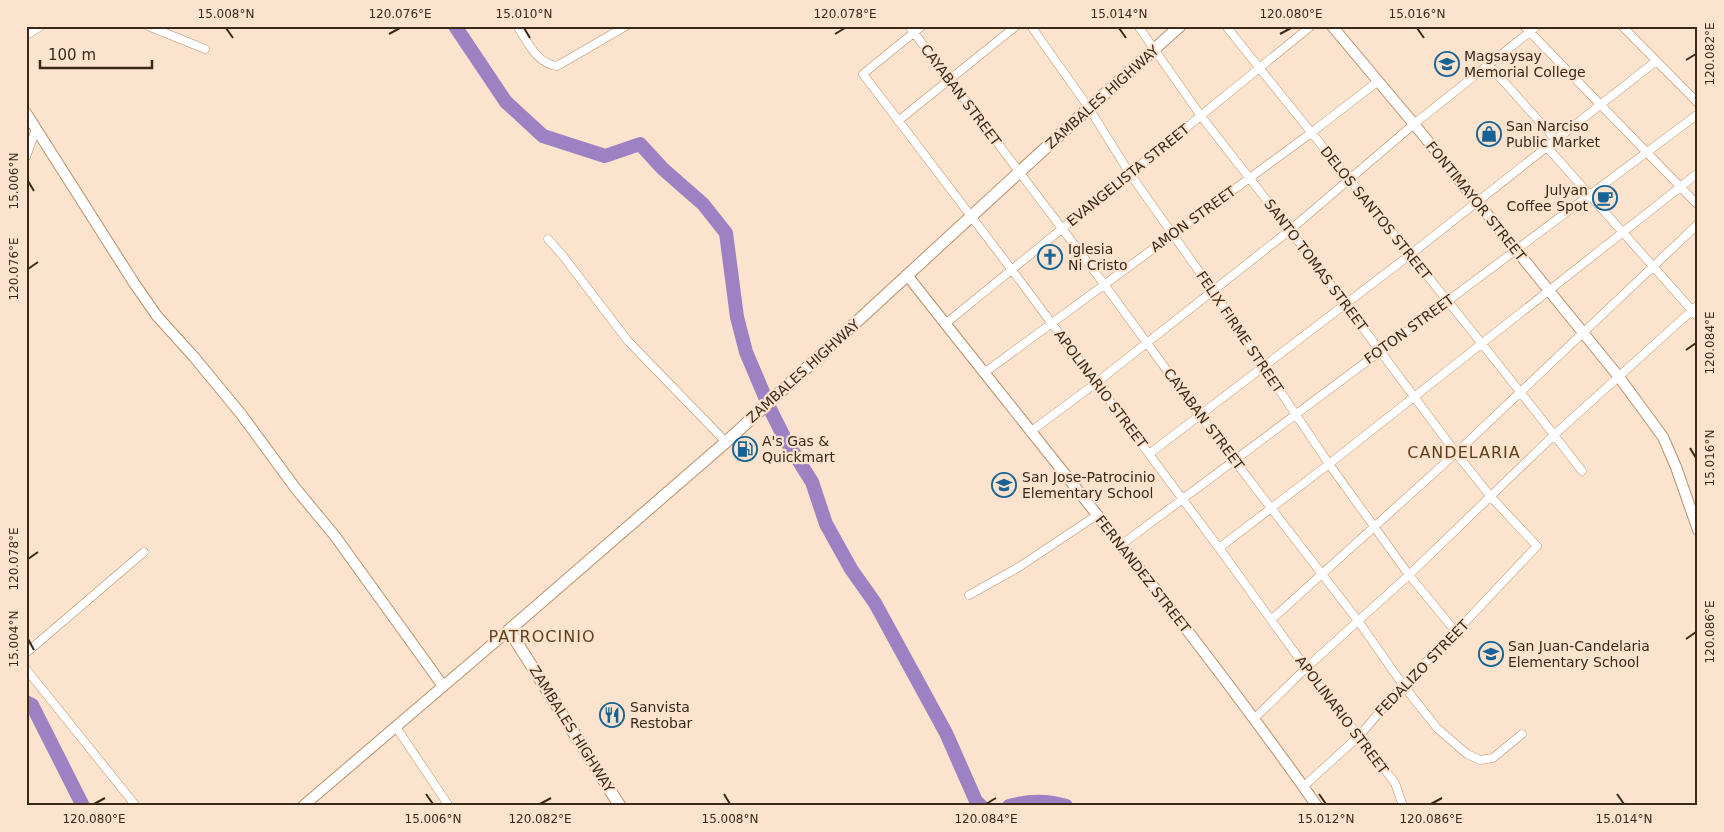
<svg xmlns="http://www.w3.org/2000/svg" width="1724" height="832" font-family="'DejaVu Sans',sans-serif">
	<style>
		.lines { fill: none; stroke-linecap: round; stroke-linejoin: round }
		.river { stroke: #9e81c2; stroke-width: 14 }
		.street-casing { stroke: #b7916e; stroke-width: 9 }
		.secondary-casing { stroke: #b7916e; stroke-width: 12 }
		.primary-casing { stroke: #b7916e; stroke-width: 13 }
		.street { stroke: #fff; stroke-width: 8 }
		.secondary { stroke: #fff; stroke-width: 10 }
		.primary { stroke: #fff; stroke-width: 11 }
		.ticks { fill: none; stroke: #38291a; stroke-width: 2 }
		.labels { text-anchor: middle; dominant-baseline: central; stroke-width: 4.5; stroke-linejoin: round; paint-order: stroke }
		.poi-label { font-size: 14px; fill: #38291a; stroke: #fce3cd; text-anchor: start }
		.street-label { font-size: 14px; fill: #38291a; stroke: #fce3cd }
		.quarter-label { font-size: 16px; letter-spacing: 1px; fill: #5f3e1c; stroke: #fce3cd }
		.neatline { fill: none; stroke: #38291a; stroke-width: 2 }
		.ticks-label { font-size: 12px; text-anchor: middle; fill: #38291a }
	</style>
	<rect width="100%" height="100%" fill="#fce3cd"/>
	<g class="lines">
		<path class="river" d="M455,26L506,102L543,136L605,156L640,144L663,169L703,204L726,233L737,317L746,352L771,411L785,439L812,482L826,524L851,569L875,603L946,733L976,801L981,806
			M26,702L32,705L83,806
			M1009,806C1027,801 1048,800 1066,806"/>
		<defs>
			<path id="street" d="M148,26L205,49
				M517,26C528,42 536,63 557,66L626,26
				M909,26L1104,284L1200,416L1359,622L1403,685L1437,728L1467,754L1480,760L1493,758L1522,734
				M922,26L863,74L1012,270L1219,548L1306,668L1395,783L1403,806
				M1031,26L1089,108L1130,174L1213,291L1329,464L1409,575L1456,632
				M1138,26L1201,116L1290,230L1456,453L1491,497L1537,546L1456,632L1403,685L1359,736L1303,787
				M1226,26C1344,175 1466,320 1582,471
				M1524,26L1698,205
				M1622,26L1698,103
				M26,35L41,26
				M1489,65L1556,140
				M898,121L1016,26
				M1547,147L1698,317
				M26,157L36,129
				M548,239L563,256L628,341L726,442
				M945,324L1311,26
				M984,373L1311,133L1377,82
				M1030,432L1096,383L1290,230L1414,124L1537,26
				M1149,454L1411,254L1656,61
				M1121,545L1698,114
				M1219,548L1329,464L1698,173
				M969,595L1019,567L1097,515
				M1271,620L1456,453L1698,224
				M26,653L144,552
				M26,669L136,806
				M1255,718L1306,668L1409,575L1554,435L1698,305
				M396,727L449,806"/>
			<path id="secondary" d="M1332,26L1414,124L1619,377L1663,437L1676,467L1698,530
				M26,113L134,283L157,316L194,357L241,414L296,489L335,536L443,686
				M907,275C1045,451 1188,623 1317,806
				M303,806L509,630"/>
			<path id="primary" d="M620,806L509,630L726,442L1089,108L1180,26"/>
		</defs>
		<use href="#street" class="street-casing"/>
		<use href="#secondary" class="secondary-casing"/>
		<use href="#primary" class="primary-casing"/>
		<use href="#street" class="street"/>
		<use href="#secondary" class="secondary"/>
		<use href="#primary" class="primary"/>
	</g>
	<path class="ticks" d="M226,28L233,38M524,28L530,38M1119,28L1126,38M1417,28L1424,38M389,34L400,28M835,34L845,28M1280,34L1291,28M1686,60L1696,54M28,181L34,191M28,269L38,262M1686,350L1696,343M1690,448L1696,458M28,559L38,552M28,639L34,650M1686,639L1696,632M426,794L433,804M724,794L730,804M1319,794L1326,804M1617,794L1624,804M94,804L105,798M540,804L551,798M986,804L996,798M1431,804L1442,798"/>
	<defs>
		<symbol id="university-ring" viewBox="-11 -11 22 22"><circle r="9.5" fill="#fce3cd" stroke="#176396" stroke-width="1.5"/><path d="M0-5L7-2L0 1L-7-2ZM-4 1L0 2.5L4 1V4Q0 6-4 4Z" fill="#176396"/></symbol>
		<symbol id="shop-ring" viewBox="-11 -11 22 22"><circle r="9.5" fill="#fce3cd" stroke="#176396" stroke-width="1.5"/><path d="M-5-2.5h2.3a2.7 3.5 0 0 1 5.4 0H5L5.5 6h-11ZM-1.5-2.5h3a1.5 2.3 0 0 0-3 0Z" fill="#176396"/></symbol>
		<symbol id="cafe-ring" viewBox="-11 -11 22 22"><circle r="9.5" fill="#fce3cd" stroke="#176396" stroke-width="1.5"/><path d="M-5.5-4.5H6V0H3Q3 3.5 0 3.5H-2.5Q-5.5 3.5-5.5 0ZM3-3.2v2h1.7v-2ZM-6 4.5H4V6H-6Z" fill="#176396"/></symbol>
		<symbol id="church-ring" viewBox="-11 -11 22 22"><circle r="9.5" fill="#fce3cd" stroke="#176396" stroke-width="1.5"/><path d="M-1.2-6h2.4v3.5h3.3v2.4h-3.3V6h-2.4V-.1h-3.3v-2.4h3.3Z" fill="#176396"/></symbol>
		<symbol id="fuel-ring" viewBox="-11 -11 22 22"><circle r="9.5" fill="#fce3cd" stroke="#176396" stroke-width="1.5"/><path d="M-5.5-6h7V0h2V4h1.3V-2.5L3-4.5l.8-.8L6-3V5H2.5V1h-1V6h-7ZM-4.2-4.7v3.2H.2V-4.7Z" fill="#176396"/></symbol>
		<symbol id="school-ring" viewBox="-11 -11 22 22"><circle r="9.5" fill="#fce3cd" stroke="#176396" stroke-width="1.5"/><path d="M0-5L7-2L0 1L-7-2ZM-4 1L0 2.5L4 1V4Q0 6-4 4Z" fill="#176396"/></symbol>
		<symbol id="restaurant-ring" viewBox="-11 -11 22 22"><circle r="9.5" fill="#fce3cd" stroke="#176396" stroke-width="1.5"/><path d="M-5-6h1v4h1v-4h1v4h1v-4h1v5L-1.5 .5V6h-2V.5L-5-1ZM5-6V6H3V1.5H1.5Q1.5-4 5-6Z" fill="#176396"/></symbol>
	</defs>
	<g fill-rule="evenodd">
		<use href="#university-ring" x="1433" y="50" width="28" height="28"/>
		<use href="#shop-ring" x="1475" y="120" width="28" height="28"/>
		<use href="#cafe-ring" x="1591" y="184" width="28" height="28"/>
		<use href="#church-ring" x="1036" y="243" width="28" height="28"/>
		<use href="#fuel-ring" x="731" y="435" width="28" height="28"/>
		<use href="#school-ring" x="990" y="471" width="28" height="28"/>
		<use href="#school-ring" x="1477" y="640" width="28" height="28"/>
		<use href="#restaurant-ring" x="598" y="701" width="28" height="28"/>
	</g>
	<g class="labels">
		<g class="poi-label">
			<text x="1464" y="56">Magsaysay<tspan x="1464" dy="16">Memorial College</tspan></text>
			<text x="1506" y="126">San Narciso<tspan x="1506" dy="16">Public Market</tspan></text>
			<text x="1588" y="190" text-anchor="end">Julyan<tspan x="1588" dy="16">Coffee Spot</tspan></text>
			<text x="1068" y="249">Iglesia<tspan x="1068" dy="16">Ni Cristo</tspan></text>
			<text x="762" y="441">A's Gas &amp;<tspan x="762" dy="16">Quickmart</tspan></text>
			<text x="1022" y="477">San Jose-Patrocinio<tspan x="1022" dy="16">Elementary School</tspan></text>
			<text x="1508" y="646">San Juan-Candelaria<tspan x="1508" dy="16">Elementary School</tspan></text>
			<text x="630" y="707">Sanvista<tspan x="630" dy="16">Restobar</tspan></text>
		</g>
		<g class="street-label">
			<text transform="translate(961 95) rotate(53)">CAYABAN STREET</text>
			<text transform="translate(1102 97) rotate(-42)">ZAMBALES HIGHWAY</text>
			<text transform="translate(1128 175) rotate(-39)">EVANGELISTA STREET</text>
			<text transform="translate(1476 201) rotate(51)">FONTIMAYOR STREET</text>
			<text transform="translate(1376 213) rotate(51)">DELOS SANTOS STREET</text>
			<text transform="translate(1193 219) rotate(-36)">AMON STREET</text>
			<text transform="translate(1316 265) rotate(53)">SANTO TOMAS STREET</text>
			<text transform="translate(1409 329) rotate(-36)">FOTON STREET</text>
			<text transform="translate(1240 332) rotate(56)">FELIX FIRME STREET</text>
			<text transform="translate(803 371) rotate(-42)">ZAMBALES HIGHWAY</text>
			<text transform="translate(1101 389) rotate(53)">APOLINARIO STREET</text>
			<text transform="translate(1204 419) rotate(53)">CAYABAN STREET</text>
			<text transform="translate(1143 574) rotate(52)">FERNANDEZ STREET</text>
			<text transform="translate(1422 668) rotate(-46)">FEDALIZO STREET</text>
			<text transform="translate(1342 715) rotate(53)">APOLINARIO STREET</text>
			<text transform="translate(572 729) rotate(58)">ZAMBALES HIGHWAY</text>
		</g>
		<g class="quarter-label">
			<text x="1464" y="452">CANDELARIA</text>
			<text x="542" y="636">PATROCINIO</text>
		</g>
	</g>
	<rect width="1724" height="832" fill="none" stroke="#fce3cd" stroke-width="55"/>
	<path d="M40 60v8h112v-8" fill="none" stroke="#38291a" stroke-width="2.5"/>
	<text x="48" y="60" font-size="15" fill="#38291a" stroke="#fce3cd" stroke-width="4" paint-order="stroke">100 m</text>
	<rect x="28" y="28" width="1668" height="776" class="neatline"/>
	<g class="ticks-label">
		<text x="226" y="18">15.008°N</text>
		<text x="400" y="18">120.076°E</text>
		<text x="524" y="18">15.010°N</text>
		<text x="845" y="18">120.078°E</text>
		<text x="1119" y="18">15.014°N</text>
		<text x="1291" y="18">120.080°E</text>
		<text x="1417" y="18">15.016°N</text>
		<text transform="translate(1710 54) rotate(-90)" y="4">120.082°E</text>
		<text transform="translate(14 181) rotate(-90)" y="4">15.006°N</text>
		<text transform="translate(14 269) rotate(-90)" y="4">120.076°E</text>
		<text transform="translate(1710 343) rotate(-90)" y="4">120.084°E</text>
		<text transform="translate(1710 458) rotate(-90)" y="4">15.016°N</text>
		<text transform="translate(14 559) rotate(-90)" y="4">120.078°E</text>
		<text transform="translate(1710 632) rotate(-90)" y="4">120.086°E</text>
		<text transform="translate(14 639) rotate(-90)" y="4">15.004°N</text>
		<text x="94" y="823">120.080°E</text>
		<text x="433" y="823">15.006°N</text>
		<text x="540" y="823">120.082°E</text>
		<text x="730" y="823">15.008°N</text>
		<text x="986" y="823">120.084°E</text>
		<text x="1326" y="823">15.012°N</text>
		<text x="1431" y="823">120.086°E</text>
		<text x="1624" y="823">15.014°N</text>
	</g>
</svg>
